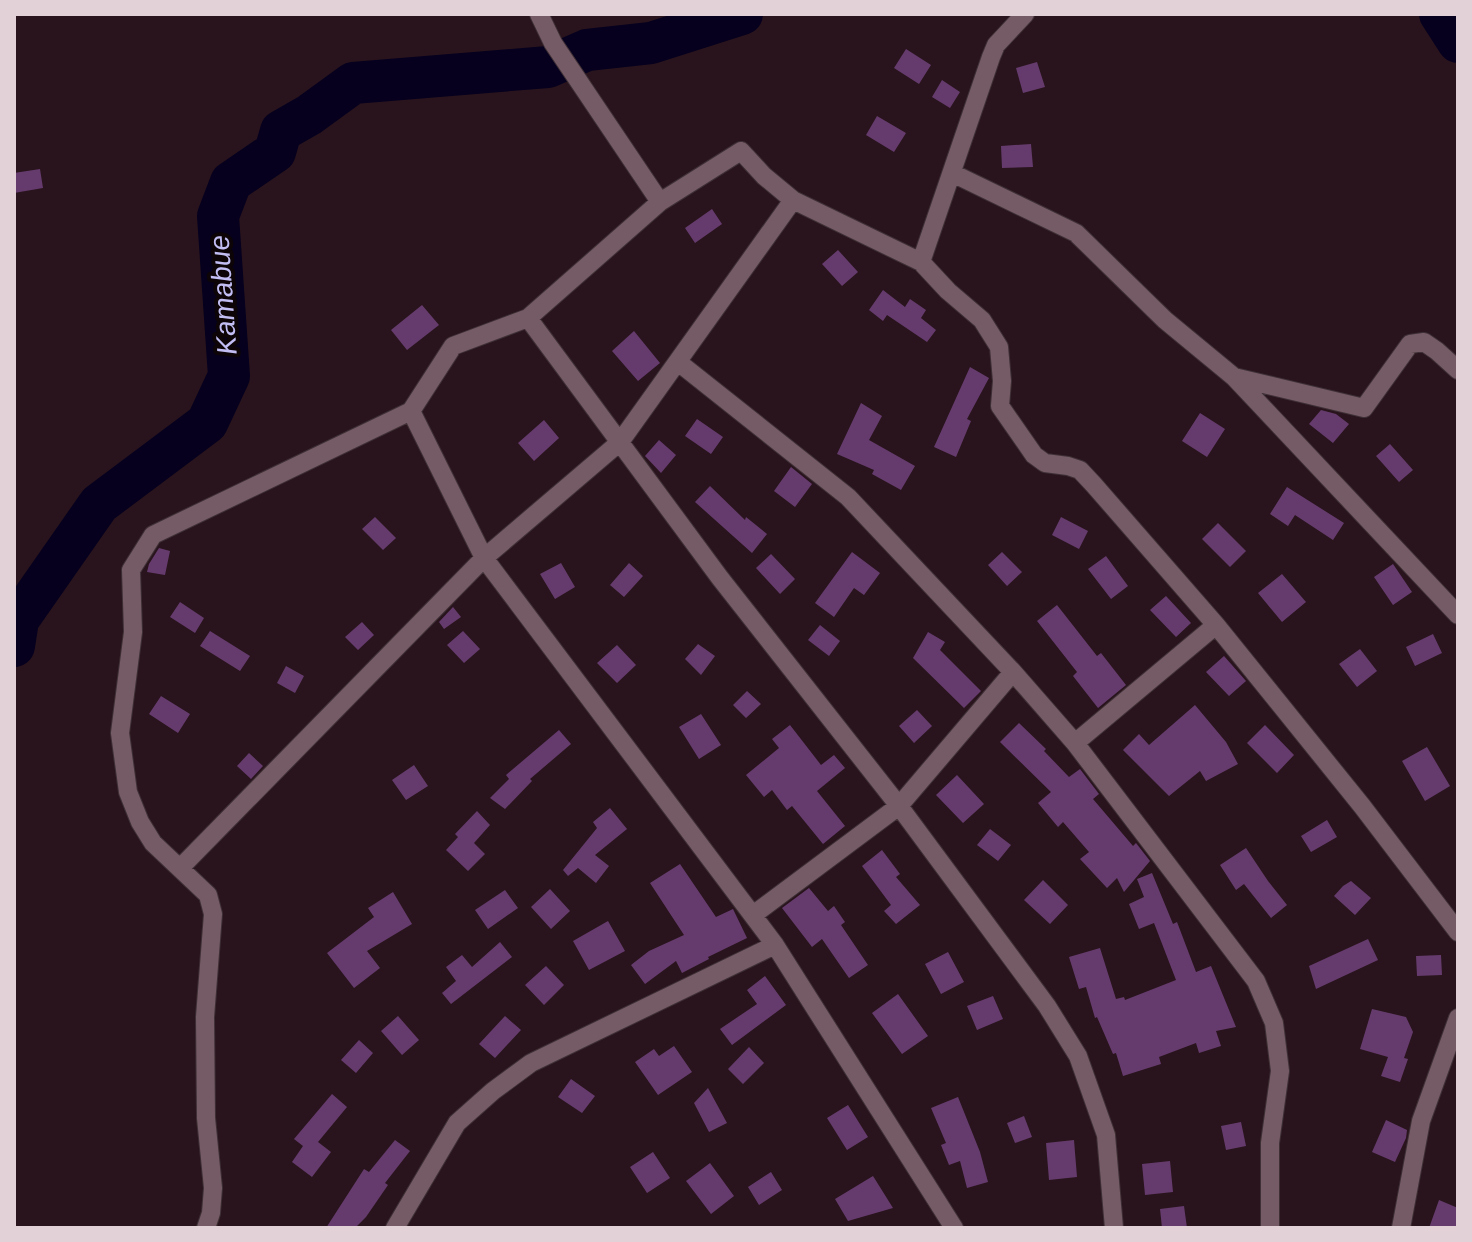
<svg xmlns="http://www.w3.org/2000/svg" width="1472" height="1242" font-family="Helvetica,sans-serif">
	<style>
		.lines { fill: none; stroke-linecap: round; stroke-linejoin: round }
		.river { stroke: #06001e; stroke-width: 42 }
		.building { fill: #653b6d }
		.street-casing { stroke: #3f3036; stroke-width: 20 }
		.street { stroke: #755b65; stroke-width: 18 }
		.labels { text-anchor: middle; dominant-baseline: central; stroke-width: 8; stroke-linejoin: round; paint-order: stroke }
		.water-label { font-size: 28px; font-style: italic; fill: #c2bdf2; stroke: #0c0407 }
	</style>
	<rect width="100%" height="100%" fill="#29141d"/>
	<g class="lines">
		<path class="river" d="M1440,14L1458,42
			M14,646L18,620L99,504L207,423L229,376L218,216L231,182L275,152L281,131L309,115L353,83L548,67L587,50L651,43L742,14"/>
	</g>
	<path class="building" d="M906,49L931,65L919,84L894,68Z
		M1037,62L1045,87L1023,93L1016,68Z
		M942,80L960,92L950,108L932,97Z
		M877,116L906,133L894,152L866,135Z
		M1031,144L1033,167L1002,168L1001,146Z
		M40,169L43,188L14,193V173Z
		M712,209L722,224L695,243L685,228Z
		M838,250L858,272L842,286L822,264Z
		M883,290L905,307L910,299L926,310L921,318L936,330L927,342L887,315L883,321L869,310Z
		M422,305L439,325L407,350L391,330Z
		M634,331L660,363L638,381L612,351Z
		M970,367L989,378L967,419L971,421L956,457L934,447Z
		M861,403L882,416L869,440L915,466L901,490L872,474L874,470L837,454Z
		M1321,410L1336,414L1349,424L1333,443L1309,424Z
		M1200,413L1225,429L1207,457L1182,441Z
		M697,419L723,437L711,454L685,436Z
		M544,420L559,438L534,461L518,443Z
		M659,440L676,455L661,473L645,456Z
		M1390,444L1413,470L1399,482L1376,456Z
		M791,467L812,484L795,507L774,491Z
		M710,486L745,520L746,517L767,534L752,553L695,502Z
		M1287,487L1344,523L1333,540L1295,515L1288,526L1270,514Z
		M375,517L396,538L383,550L362,529Z
		M1061,517L1088,531L1079,549L1052,535Z
		M1218,523L1246,551L1230,567L1202,539Z
		M159,548L170,551L165,575L147,572L149,564Z
		M852,552L880,573L864,595L854,588L834,617L815,603Z
		M1002,552L1022,572L1007,586L988,565Z
		M771,554L795,579L780,594L756,568Z
		M1106,556L1128,586L1111,599L1088,569Z
		M561,563L575,587L555,599L540,574Z
		M629,563L643,576L624,597L610,585Z
		M1393,564L1412,592L1393,605L1374,577Z
		M1282,574L1306,602L1282,622L1258,593Z
		M1166,596L1191,623L1176,637L1150,610Z
		M180,602L204,618L195,633L170,617Z
		M1057,605L1097,656L1101,653L1126,685L1098,708L1073,676L1077,672L1037,621Z
		M453,607L461,617L444,629L439,622Z
		M362,622L374,635L358,650L345,637Z
		M820,625L840,641L829,656L808,640Z
		M210,631L250,656L240,671L200,646Z
		M463,631L480,649L464,663L447,645Z
		M928,632L945,642L940,650L981,691L964,708L913,658Z
		M1433,634L1442,653L1415,666L1406,647Z
		M698,644L715,656L701,675L685,659Z
		M617,645L636,665L617,683L597,663Z
		M1360,649L1377,671L1357,687L1339,664Z
		M1224,656L1246,681L1229,696L1206,672Z
		M286,666L304,676L295,693L277,683Z
		M747,691L761,704L746,718L733,705Z
		M161,696L190,714L178,733L149,714Z
		M1195,705L1226,742L1238,764L1206,781L1200,771L1169,796L1123,750L1139,734L1149,745Z
		M917,710L932,726L914,743L899,726Z
		M701,714L721,745L699,759L679,727Z
		M1019,723L1046,749L1044,751L1069,777L1080,769L1099,794L1093,799L1133,846L1136,843L1150,861L1124,892L1117,878L1107,888L1080,859L1089,852L1063,822L1058,827L1038,803L1051,792L1000,742Z
		M790,725L821,765L834,755L845,768L817,791L845,826L823,844L792,806L787,810L772,790L764,797L746,775L779,748L772,739Z
		M1265,725L1294,755L1277,773L1247,743Z
		M559,730L571,744L530,779L532,781L505,809L490,798L509,779L506,775Z
		M1427,747L1450,786L1425,801L1402,761Z
		M249,753L263,766L251,779L237,766Z
		M414,765L428,786L406,800L392,780Z
		M957,775L984,804L963,823L936,795Z
		M610,808L627,829L595,855L609,866L596,883L578,868L568,876L563,870L597,828L593,822Z
		M477,811L490,825L474,843L485,854L468,871L446,850L458,837L455,834Z
		M1327,820L1337,837L1311,852L1301,836Z
		M990,829L1011,845L998,861L977,845Z
		M1246,848L1268,881L1287,905L1271,918L1244,884L1236,890L1220,865Z
		M882,850L900,874L896,877L920,905L896,924L884,911L891,905L862,866Z
		M680,864L716,917L733,909L747,938L708,957L709,959L682,973L676,961L645,984L631,965L649,951L684,935L650,883Z
		M1152,873L1173,924L1177,922L1196,972L1211,966L1236,1027L1216,1031L1221,1046L1199,1053L1196,1043L1159,1057L1161,1064L1123,1076L1116,1053L1113,1054L1097,1017L1095,1018L1086,987L1079,989L1069,957L1100,948L1116,999L1124,997L1125,1000L1176,980L1154,923L1139,929L1129,904L1144,897L1137,879Z
		M1043,880L1068,905L1050,924L1024,900Z
		M1351,881L1371,898L1355,915L1334,896L1343,886Z
		M809,888L828,911L834,906L845,922L841,925L868,965L849,978L822,939L812,947L782,908Z
		M550,889L570,911L551,929L531,907Z
		M505,890L518,908L488,929L475,910Z
		M393,892L412,924L367,951L380,968L354,988L327,953L374,917L368,908Z
		M608,921L625,951L589,970L573,941Z
		M1368,939L1378,960L1316,989L1309,966Z
		M500,942L512,957L451,1004L442,993L456,981L446,967L462,955L472,967Z
		M948,952L964,982L941,994L925,964Z
		M1441,955L1442,975L1417,976L1416,956Z
		M546,966L564,985L544,1005L525,985Z
		M765,976L786,1005L732,1045L720,1029L757,1004L747,990Z
		M898,994L928,1036L902,1054L872,1013Z
		M993,996L1003,1019L977,1030L967,1006Z
		M1372,1009L1406,1017L1413,1032L1404,1058L1408,1059L1400,1082L1381,1076L1388,1057L1360,1049Z
		M398,1016L419,1040L402,1055L381,1031Z
		M505,1016L521,1030L495,1058L479,1044Z
		M359,1040L373,1053L356,1073L341,1060Z
		M674,1046L692,1072L658,1095L635,1062L654,1049L659,1056Z
		M749,1047L764,1063L743,1084L728,1069Z
		M571,1079L595,1096L582,1113L558,1097Z
		M708,1088L727,1123L709,1132L694,1103Z
		M332,1094L347,1107L318,1142L331,1152L312,1177L292,1162L303,1146L294,1139Z
		M958,1097L980,1152L988,1182L967,1188L960,1161L949,1165L941,1145L946,1143L931,1108Z
		M848,1105L868,1137L847,1150L827,1118Z
		M1024,1116L1032,1137L1015,1143L1007,1123Z
		M1386,1120L1407,1130L1406,1138L1395,1162L1372,1152Z
		M1241,1122L1246,1146L1226,1150L1221,1126Z
		M395,1140L410,1151L385,1183L388,1185L366,1217L355,1228H326L364,1169L369,1172Z
		M1074,1140L1077,1177L1049,1180L1046,1143Z
		M653,1152L670,1178L647,1193L630,1167Z
		M1170,1161L1173,1192L1145,1195L1142,1164Z
		M710,1163L734,1196L711,1214L686,1181Z
		M771,1172L782,1190L759,1205L748,1187Z
		M873,1176L893,1208L848,1221L835,1199Z
		M1439,1200L1458,1208V1228H1429Z
		M1184,1206L1187,1228H1162L1160,1209Z"/>
	<g class="lines">
		<defs>
			<path id="street" d="M539,14L553,43L660,202L741,151L764,176L793,200L921,262L948,291L982,320L999,347L1002,381L1000,406L1034,455L1045,463L1068,466L1080,470L1094,485L1216,625L1362,806L1458,932
				M952,173L1076,233L1165,320L1234,377L1458,615
				M921,262L991,57L996,45L1025,14
				M528,318L720,578L899,806L1047,1006L1078,1056L1106,1135L1114,1228
				M678,362L848,497L1013,672L1075,743L1256,981L1274,1023L1280,1071L1270,1143V1228
				M1234,377L1364,408L1410,344L1424,342L1437,351L1458,370
				M411,411L484,558L775,945L954,1228
				M1075,743L1216,625
				M180,868L484,558L620,442L793,200
				M753,915L899,806L1013,672
				M206,1228L211,1213L213,1188L206,1118L205,1017L213,914L208,895L153,843L140,822L128,792L120,733L133,632L131,570L153,535L411,411L453,346L528,318L660,202
				M395,1228L457,1123L493,1091L531,1063L775,945
				M1401,1228L1421,1121L1458,1018"/>
		</defs>
		<use href="#street" class="street-casing"/>
		<use href="#street" class="street"/>
	</g>
	<g class="labels">
		<g class="water-label">
			<text transform="translate(223 295) rotate(-94)">Kamabue</text>
		</g>
	</g>
	<rect width="1472" height="1242" fill="none" stroke="#e2d2d8" stroke-width="32"/>
</svg>
